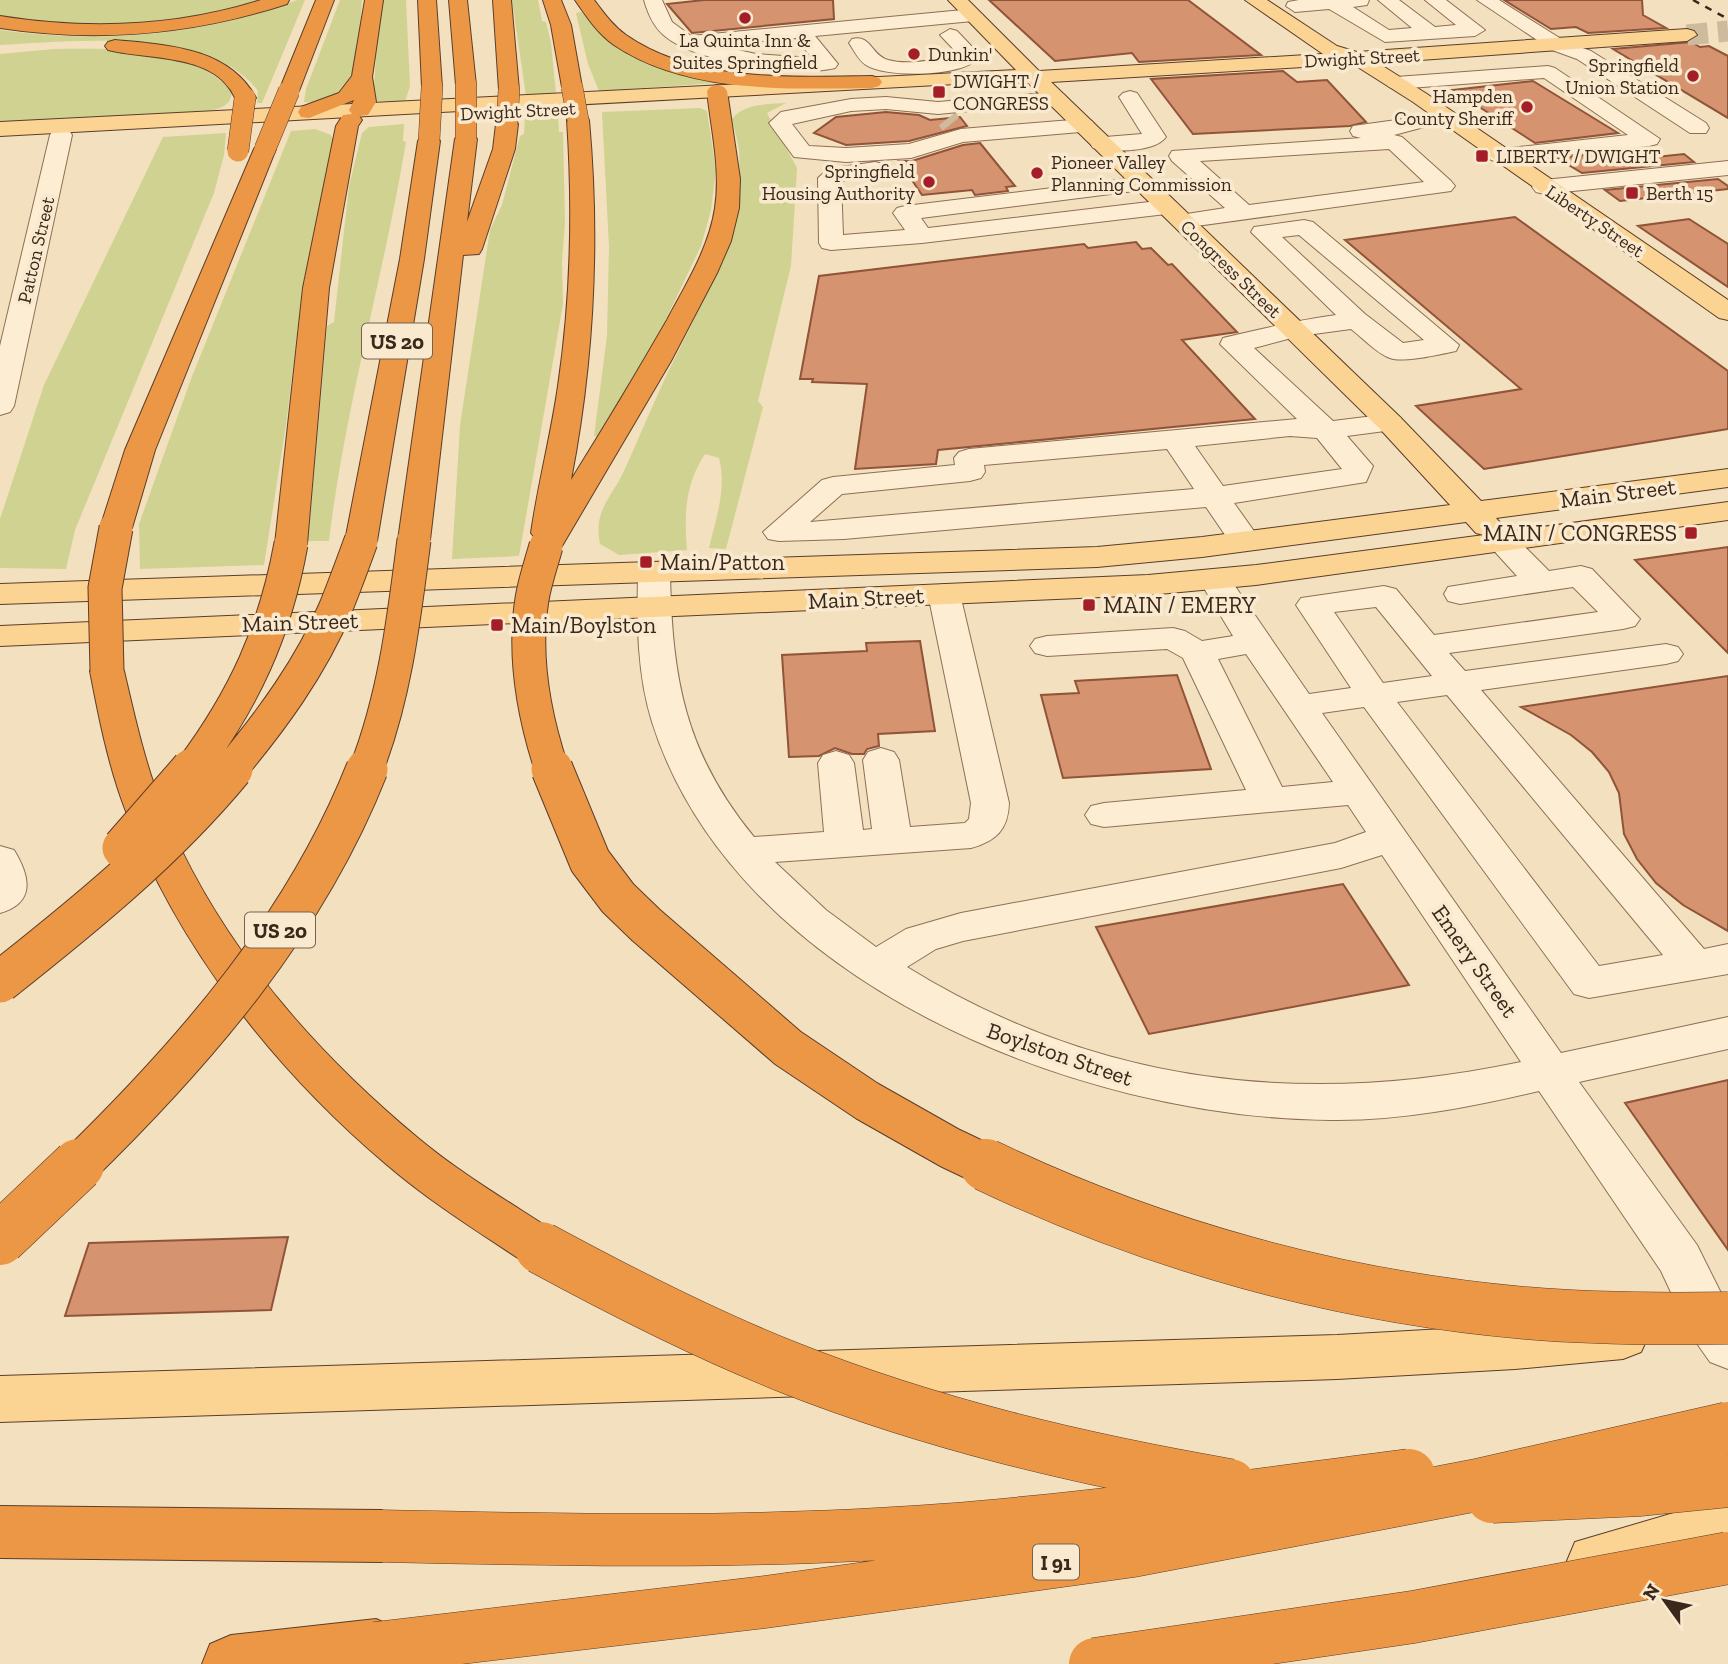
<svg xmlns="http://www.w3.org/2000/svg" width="1728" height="1664" font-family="'Zilla Slab',serif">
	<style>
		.green { fill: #cfd291 }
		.building { fill: #d59370; stroke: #905438; stroke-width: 2 }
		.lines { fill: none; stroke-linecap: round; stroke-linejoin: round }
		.minor-tunnel { stroke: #cebb9e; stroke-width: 21; stroke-dasharray: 21 10; stroke-linecap: butt }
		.major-tunnel { stroke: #cebb9e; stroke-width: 21; stroke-dasharray: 21 10; stroke-linecap: butt }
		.minor-casing { stroke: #8e6f55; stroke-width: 2 }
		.major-casing { stroke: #5b3d2a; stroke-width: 2 }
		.highway-casing { stroke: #5b3d2a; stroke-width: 2 }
		.minor { fill: #fdedd3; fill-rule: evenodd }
		.major { fill: #fbd392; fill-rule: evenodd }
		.highway { fill: #ec9745; fill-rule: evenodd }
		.rail { stroke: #3b281b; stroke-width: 2.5; stroke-dasharray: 7 7; stroke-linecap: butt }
		.highway-bridge-far3-casing { stroke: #5b3d2a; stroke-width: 22; stroke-linecap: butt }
		.highway-bridge-far2-casing { stroke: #5b3d2a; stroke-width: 35; stroke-linecap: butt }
		.highway-bridge-far1-casing { stroke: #5b3d2a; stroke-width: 43; stroke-linecap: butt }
		.highway-bridge-casing { stroke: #5b3d2a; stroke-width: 53; stroke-linecap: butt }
		.highway-bridge-far3 { stroke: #ec9745; stroke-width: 21 }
		.highway-bridge-far2 { stroke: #ec9745; stroke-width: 33 }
		.highway-bridge-far1 { stroke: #ec9745; stroke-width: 41 }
		.highway-bridge { stroke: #ec9745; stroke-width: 52 }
		.poi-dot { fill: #a41e28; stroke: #f9eacf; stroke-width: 2.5 }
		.labels { text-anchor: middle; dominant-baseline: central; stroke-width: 7; stroke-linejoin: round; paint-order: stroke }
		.far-poi-label { font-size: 19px; fill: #3b281b; stroke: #f9eacf; text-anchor: start }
		.far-street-label { font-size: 19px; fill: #3b281b; stroke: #f9eacf }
		.shield { fill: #f9eacf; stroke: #746251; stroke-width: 2 }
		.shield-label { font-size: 21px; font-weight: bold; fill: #3b281b }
		.street-label { font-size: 23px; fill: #3b281b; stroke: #f9eacf }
		.poi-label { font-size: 23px; fill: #3b281b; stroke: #f9eacf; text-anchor: start }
	</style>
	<rect width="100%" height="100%" fill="#f3e0bf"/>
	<path class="green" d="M0,0H262C178,23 87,36 0,16Z
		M297,0H305L262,103H257L258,91C211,26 71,41 0,45V30C97,44 206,36 297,0Z
		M340,0H362C359,33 366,89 326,101C320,103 311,102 304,102L306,89Z
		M380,0H406L410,86L405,102L373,101Z
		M512,0H538L542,21L546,22L551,43L556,94L526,96Z
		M581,12L611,42L645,62L731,82L599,91L588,64L576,13Z
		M54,49C113,49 188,44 232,91C231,107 220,108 206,112L0,123V54Z
		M786,103L767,113L797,168L791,266L758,401L763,407L726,549L709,548C716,518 727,489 719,458L705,454C685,484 684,514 687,550L619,555L600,544C593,510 611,499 624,471C641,434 656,396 674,360C708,291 744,230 739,150C738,140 734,129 732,119C743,104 768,104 786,103Z
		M700,108L707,111L716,170L711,210L701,246L652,348L602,436H594L607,336L609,247L602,112Z
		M558,116L559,132H563L565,222L562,262L563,304L519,556L452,559L460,425L490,230L502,205L520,136L524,134L525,117Z
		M404,124L403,141L406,142C384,275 345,406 329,541H308L327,326L334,322L349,186L362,133L369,127Z
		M315,129L331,135L333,140L304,278L286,425L264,565L140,569L139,524L191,379L291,131Z
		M226,133L224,155L214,193L75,530L66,569L0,568V519L44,385L163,137Z"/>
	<path class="building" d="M704,0H833L834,19L692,33L667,4Z
		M989,0H1188L1261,55L1139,62L1132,53L1055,61Z
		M1504,0H1642L1643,15L1666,28L1588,33L1576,27L1551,29Z
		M1691,42L1700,47L1709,46L1728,56V118L1613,49Z
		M1283,71L1297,82L1327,80L1366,122L1350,126L1193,134L1151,79Z
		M1533,81L1618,133L1535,143L1453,90Z
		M886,112L919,115L930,120L960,117L967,126L909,141L846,145L814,133L836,117Z
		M980,143L1015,186L1006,187L1008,191L975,195L972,190L922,195L899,161H912L963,145Z
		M1643,149L1656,157L1684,154L1694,162L1582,173L1557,158Z
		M1718,179L1728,186V189L1620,201L1605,190Z
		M1515,217L1728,371V429L1484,469L1416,406L1521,389L1345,240Z
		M1689,219L1728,244V287L1638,226Z
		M1136,242L1142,249L1151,248L1168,265L1172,264L1237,332L1182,340L1255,419L938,450L936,464L855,469L867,384L812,382L813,379H800L819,276L1084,244L1088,248Z
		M1728,547V653L1635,560Z
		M920,641L935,731L878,734L879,746L867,749L864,754H852L835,748L819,756L789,757L782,655L867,651L866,643Z
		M1177,675L1211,769L1063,778L1041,695L1079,693L1075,681Z
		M1728,676V931L1683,905L1656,883L1637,859L1624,834L1619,793L1609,772L1592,752L1571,735L1521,707Z
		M1343,884L1409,985L1149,1034L1096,927Z
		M1728,1080V1250L1625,1103Z
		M288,1237L271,1310L65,1316L89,1243Z"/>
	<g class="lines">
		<path class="minor-tunnel" d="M947,119L951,124"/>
		<path class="major-tunnel" d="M1687,35L1728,31"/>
		<defs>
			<path id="minor" d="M644,0H662L672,22L691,36L973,9L983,15L973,21L815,36L838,64L835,68C797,78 696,62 666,37C654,28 648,14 644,0ZM796,38L812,58L756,54L715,45Z
				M1299,0H1369L1367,5L1353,7L1389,30L1412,28L1378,0H1399L1435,27L1456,25L1425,0H1446L1485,30L1475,36L1385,42L1329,9L1295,12L1286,6L1288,2Z
				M1477,0H1499L1566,42L1591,51L1706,123L1709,128L1706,133H1690L1577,59L1552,50Z
				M950,29L957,31L978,53V58C964,77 885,78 866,65C858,60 854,50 849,43L852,39C871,34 871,55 888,60C909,66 935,59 957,56L958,54L940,35Z
				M1548,66L1555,68L1660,139L1657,144L1649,146L1499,162L1491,160L1488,155L1491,150L1628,135L1544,78L1396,89L1389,87L1386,83L1389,79L1396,77Z
				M1130,91L1137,93L1166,137C1154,153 1111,152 1093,148L1090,143L1093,138L1142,134L1119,97L1123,93Z
				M1056,92L1063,94L1067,98L1063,102L938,114L886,109L851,111L792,124L809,146L846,148L909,144L961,129L1084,119L1092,121L1095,126L1092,131L963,142L911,158L846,162L794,157L769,123L781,112L851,99L886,97L938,102Z
				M1447,113L1455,114L1458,119L1455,124L1428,126L1394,135L1402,137L1451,181L1455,186L1451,191L1182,228L1174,226L1170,221L1174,216L1225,208L1172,161L1169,156L1172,151L1361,138L1353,136L1350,131L1353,126ZM1389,149L1424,182L1249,205L1200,161Z
				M61,128L69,130L72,135L14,406L10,412L0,415V346L50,135L53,130Z
				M1728,161V175L1544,194L1536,192L1532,187L1536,182L1544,180Z
				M875,162L883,164L886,169L883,174L841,181L843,235L905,230L893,213L897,208L905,206L1142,177L1150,179L1154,184L1150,189L921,218L928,228L1166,200L1174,202L1178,207L1174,212L1166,214L922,243L831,250L822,248L819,243L818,178L828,169Z
				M1304,220L1313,222L1459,345L1456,351C1441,354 1404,363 1390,358C1376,353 1363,338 1351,329L1299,336L1254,348L1333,421L1390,414L1400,417L1404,423L1400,429L1347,436L1373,466L1366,482L1234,503L1261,541L1256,548L1245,550L1234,548L1206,507L844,539L779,541L768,539L763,532L822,480L833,477L955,465L954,458L959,452L969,449L1297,419L1220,344L1223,338C1261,329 1298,320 1336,315L1251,232L1254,227ZM1299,235L1424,340L1403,343L1365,314L1282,237ZM1290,436L1317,438L1342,469L1223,486L1195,446ZM1167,449L1194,489L810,522L842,494L970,481L981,478L985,472L984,465Z
				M1502,533L1513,535L1549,571L1581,566L1592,569L1640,619L1635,626L1623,629L1449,653L1465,671L1666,644L1678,647L1683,654L1678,661L1666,664L1481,690L1704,949L1728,944V974L1589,998L1574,994L1364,707L1322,713L1561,1053L1728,1017V1049L1579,1082L1697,1245L1728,1307V1369L1710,1362L1691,1335L1661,1271L1539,1091C1471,1107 1401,1121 1331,1120C1078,1118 735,983 652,722C637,674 637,623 638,573L643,566L654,563L665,566L670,573C672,679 685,753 754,837L824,832L818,763L823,755L836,751L849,755L854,763L863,830L872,829L863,760L868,752L881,748L894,752L899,760L910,827L965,823L969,819L971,803L928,594L932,587L944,584L956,587L960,594L1009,803C1008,830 996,841 971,848L775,862L826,910L876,947L906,929L961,913L1335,843L1366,832L1348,805L1104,827L1091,824L1085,815L1091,806L1104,803L1246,790L1183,658L1167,649L1047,656L1035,653L1030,646L1035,639L1047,636L1173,628L1185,631L1202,641L1233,636L1199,580L1204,573L1215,570L1226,573L1309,694L1351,688L1296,605L1301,598L1384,586L1396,589L1434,635L1598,612L1573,587L1460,604L1448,601L1444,594L1448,587L1517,576L1486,542L1491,535ZM1376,607L1432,676L1383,683L1334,612ZM1246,654L1333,782L1282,787L1218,659ZM1447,695L1663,955L1599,966L1397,702ZM1382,855L1521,1062C1303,1108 1098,1085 907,967L936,949L963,941L1341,868Z
				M0,846L14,850C30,876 36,903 0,913Z"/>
			<path id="major" d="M948,0H968L1039,71L1323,54L1245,0H1267L1337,46L1357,52L1687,29L1694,31L1697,35L1687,41L1378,63L1427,94L1728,300V320L1719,318L1413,102L1353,64L1051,82L1400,417L1481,501L1728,469V487L1496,518L1503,526L1497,533L1728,502V520L1256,585L1148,595L0,646V626L1148,575L1256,565L1484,535L1476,533L1466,522L1202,557L1097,567L0,604V584L1097,547L1202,537L1450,505L1380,429L1028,83L993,82L0,136V122L1016,70Z
				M1623,1315L1641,1322L1648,1337L1641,1352L1623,1359L1515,1369L1337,1379L0,1422V1376L1337,1335L1515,1325Z
				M1728,1497V1549L1595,1588L1575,1580L1567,1561L1575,1542Z"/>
			<path id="highway" d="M261,0H289L287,4C192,35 99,43 0,28V16C88,30 176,27 261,0Z
				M316,0H334L299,91L296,95H282L279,91Z
				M365,0H383L372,77L376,102L368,115L359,116L362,120L358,126L329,288L307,544L302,551L291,553L280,551L275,544L303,288L336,126L343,115L352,114L349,110L354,100L309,118L301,117L298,112L301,107L339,93L352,76Z
				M418,0H436L442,87L439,91H425L422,87Z
				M449,0H467L476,85L473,89H459L456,85Z
				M493,0H511L519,90L516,94H502L499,90Z
				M543,0H561L571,25L582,87L579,91H565L562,87L551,25Z
				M575,0H594C604,13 613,26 626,35C695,83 792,77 872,76L879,78L882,82L879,86L872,88C788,89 687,94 614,45C598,34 586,16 575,0Z
				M115,40C166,45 229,47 256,98L252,102H238C234,98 233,92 229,88C206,54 143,59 108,50L105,46L108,42Z
				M717,85L724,87L727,91L740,179L739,208L731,241L717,273L671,361L562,546L557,553L546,556L535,553L530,546L535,538L531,533C538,484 551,435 558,386C571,298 573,209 567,120L570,115H586L589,120C600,241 594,361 571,480C604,427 636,374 667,320C686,284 709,248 715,208C721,169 711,129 707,91L710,87Z
				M507,117L515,119L518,124L515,149L482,249L479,254L463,255L430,540L425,547L414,549L403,547L398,540L455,139L458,134H474L477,139L467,222L493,149L496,124L499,119Z
				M429,134L437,136L440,141L424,259L377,541L372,548L361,550L350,548L345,541L400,259L418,141L421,136Z
				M265,142L273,144L276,149L155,450L132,528L127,535L116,537L105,535L100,528L125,450L254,149L257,144Z
				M107,661L119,664L124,671C135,718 145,764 163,809C216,939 311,1049 418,1138C461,1174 511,1203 558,1234L565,1248L558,1262L541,1268L524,1262C477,1231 429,1201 386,1164C274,1069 178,947 125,809C108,764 99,718 90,671L95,664Z
				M0,1506L381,1510L401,1518L409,1536L401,1554L381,1562L0,1558Z
				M376,1619L396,1628L405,1648L398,1664H202L210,1644L231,1635Z"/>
		</defs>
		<use href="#minor" class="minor-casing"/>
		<use href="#major" class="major-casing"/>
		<use href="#highway" class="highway-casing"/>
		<use href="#minor" class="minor"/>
		<use href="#major" class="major"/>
		<use href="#highway" class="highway"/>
		<path class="rail" d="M1693,0L1728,19"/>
		<defs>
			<path id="highway-bridge-far3" d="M466,85V139
				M572,87L578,120
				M507,124L509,90
				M429,141L432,87
				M265,149L289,91
				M238,151L245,98"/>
			<path id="highway-bridge-far2" d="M546,546C541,564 535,581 532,599C523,656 534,716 552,770
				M107,671L105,588L116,528
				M191,770C244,699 275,632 291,544
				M230,770C271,721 311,667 336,607C345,585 353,563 361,541
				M366,770C395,696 404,618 414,540"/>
			<path id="highway-bridge-far1" d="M552,769L590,861L618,898L646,925L788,1048L867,1101L950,1148L990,1167
				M123,848L192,769
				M0,982C82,917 165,850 232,769
				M77,1167C195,1052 306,924 367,769"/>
			<path id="highway-bridge" d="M986,1165C1155,1246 1340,1297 1526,1313C1593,1319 1661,1319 1728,1318
				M0,1239L78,1165
				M541,1248C622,1292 704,1334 790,1368C932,1424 1079,1459 1230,1485
				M1492,1497L1641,1490L1728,1481
				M381,1536C568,1540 755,1544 941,1530C1098,1518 1253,1495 1409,1475
				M376,1648L765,1602L1133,1551L1477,1485L1728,1428
				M1095,1664L1413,1617L1728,1558"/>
		</defs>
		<use href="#highway-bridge-far3" class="highway-bridge-far3-casing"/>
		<use href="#highway-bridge-far2" class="highway-bridge-far2-casing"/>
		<use href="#highway-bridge-far1" class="highway-bridge-far1-casing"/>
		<use href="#highway-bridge" class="highway-bridge-casing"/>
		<use href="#highway-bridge-far3" class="highway-bridge-far3"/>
		<use href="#highway-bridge-far2" class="highway-bridge-far2"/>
		<use href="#highway-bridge-far1" class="highway-bridge-far1"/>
		<use href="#highway-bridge" class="highway-bridge"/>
	</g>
	<g class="poi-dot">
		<circle cx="745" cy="18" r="7"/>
		<circle cx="914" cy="54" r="7"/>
		<circle cx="1693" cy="76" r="7"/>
		<rect x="932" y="85" width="14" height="14" rx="3.5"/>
		<circle cx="1527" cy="107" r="7"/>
		<rect x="1475" y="149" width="14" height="14" rx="3.5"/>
		<circle cx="1037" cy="173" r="7"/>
		<circle cx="929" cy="182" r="7"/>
		<rect x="1625" y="186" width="14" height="14" rx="3.5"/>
		<rect x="1684" y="526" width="14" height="14" rx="3.5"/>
		<rect x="639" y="555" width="14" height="14" rx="3.5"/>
		<rect x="1082" y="598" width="14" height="14" rx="3.5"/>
		<rect x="490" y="618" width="14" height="14" rx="3.5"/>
	</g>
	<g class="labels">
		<g class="far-poi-label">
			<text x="745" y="40" text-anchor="middle">La Quinta Inn &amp;<tspan x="745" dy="22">Suites Springfield</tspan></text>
			<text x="928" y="54">Dunkin'</text>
			<text x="1679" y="65" text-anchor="end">Springfield<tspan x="1679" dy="22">Union Station</tspan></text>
			<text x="953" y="81">DWIGHT /<tspan x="953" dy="22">CONGRESS</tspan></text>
			<text x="1513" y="96" text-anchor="end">Hampden<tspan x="1513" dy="22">County Sheriff</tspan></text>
			<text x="1496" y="156">LIBERTY / DWIGHT</text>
			<text x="1051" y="162">Pioneer Valley<tspan x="1051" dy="22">Planning Commission</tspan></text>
			<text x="915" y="171" text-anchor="end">Springfield<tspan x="915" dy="22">Housing Authority</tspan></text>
			<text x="1646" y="193">Berth 15</text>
		</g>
		<g class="far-street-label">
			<text transform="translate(1362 58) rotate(-3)">Dwight Street</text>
			<text transform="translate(518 111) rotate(-3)">Dwight Street</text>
			<text transform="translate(1595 221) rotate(34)">Liberty Street</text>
			<text transform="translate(36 250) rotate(-77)">Patton Street</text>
			<text transform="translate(1231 269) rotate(44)">Congress Street</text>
		</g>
		<g class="shield">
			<rect x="362" y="323.5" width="70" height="35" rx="5"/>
			<rect x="245" y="912.5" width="70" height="35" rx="5"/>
			<rect x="1033" y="1544.5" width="46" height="35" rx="5"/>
		</g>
		<g class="shield-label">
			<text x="397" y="341">US 20</text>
			<text x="280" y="930">US 20</text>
			<text x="1056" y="1562">I 91</text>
		</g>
		<g class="street-label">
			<text transform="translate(1618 493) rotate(-7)">Main Street</text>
			<text transform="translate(866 598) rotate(-3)">Main Street</text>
			<text transform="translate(300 622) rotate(-2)">Main Street</text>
			<text transform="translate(1475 961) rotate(55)">Emery Street</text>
			<text transform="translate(1060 1054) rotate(19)">Boylston Street</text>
		</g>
		<g class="poi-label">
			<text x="1677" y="533" text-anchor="end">MAIN / CONGRESS</text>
			<text x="660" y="562">Main/Patton</text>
			<text x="1103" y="605">MAIN / EMERY</text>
			<text x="511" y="625">Main/Boylston</text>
		</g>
	</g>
	<g transform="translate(1665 1601) rotate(303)" stroke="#f9eacf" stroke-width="5" paint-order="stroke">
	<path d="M0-5L12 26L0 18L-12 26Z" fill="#3b281b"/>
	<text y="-10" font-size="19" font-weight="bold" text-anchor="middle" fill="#3b281b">N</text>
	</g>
</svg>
